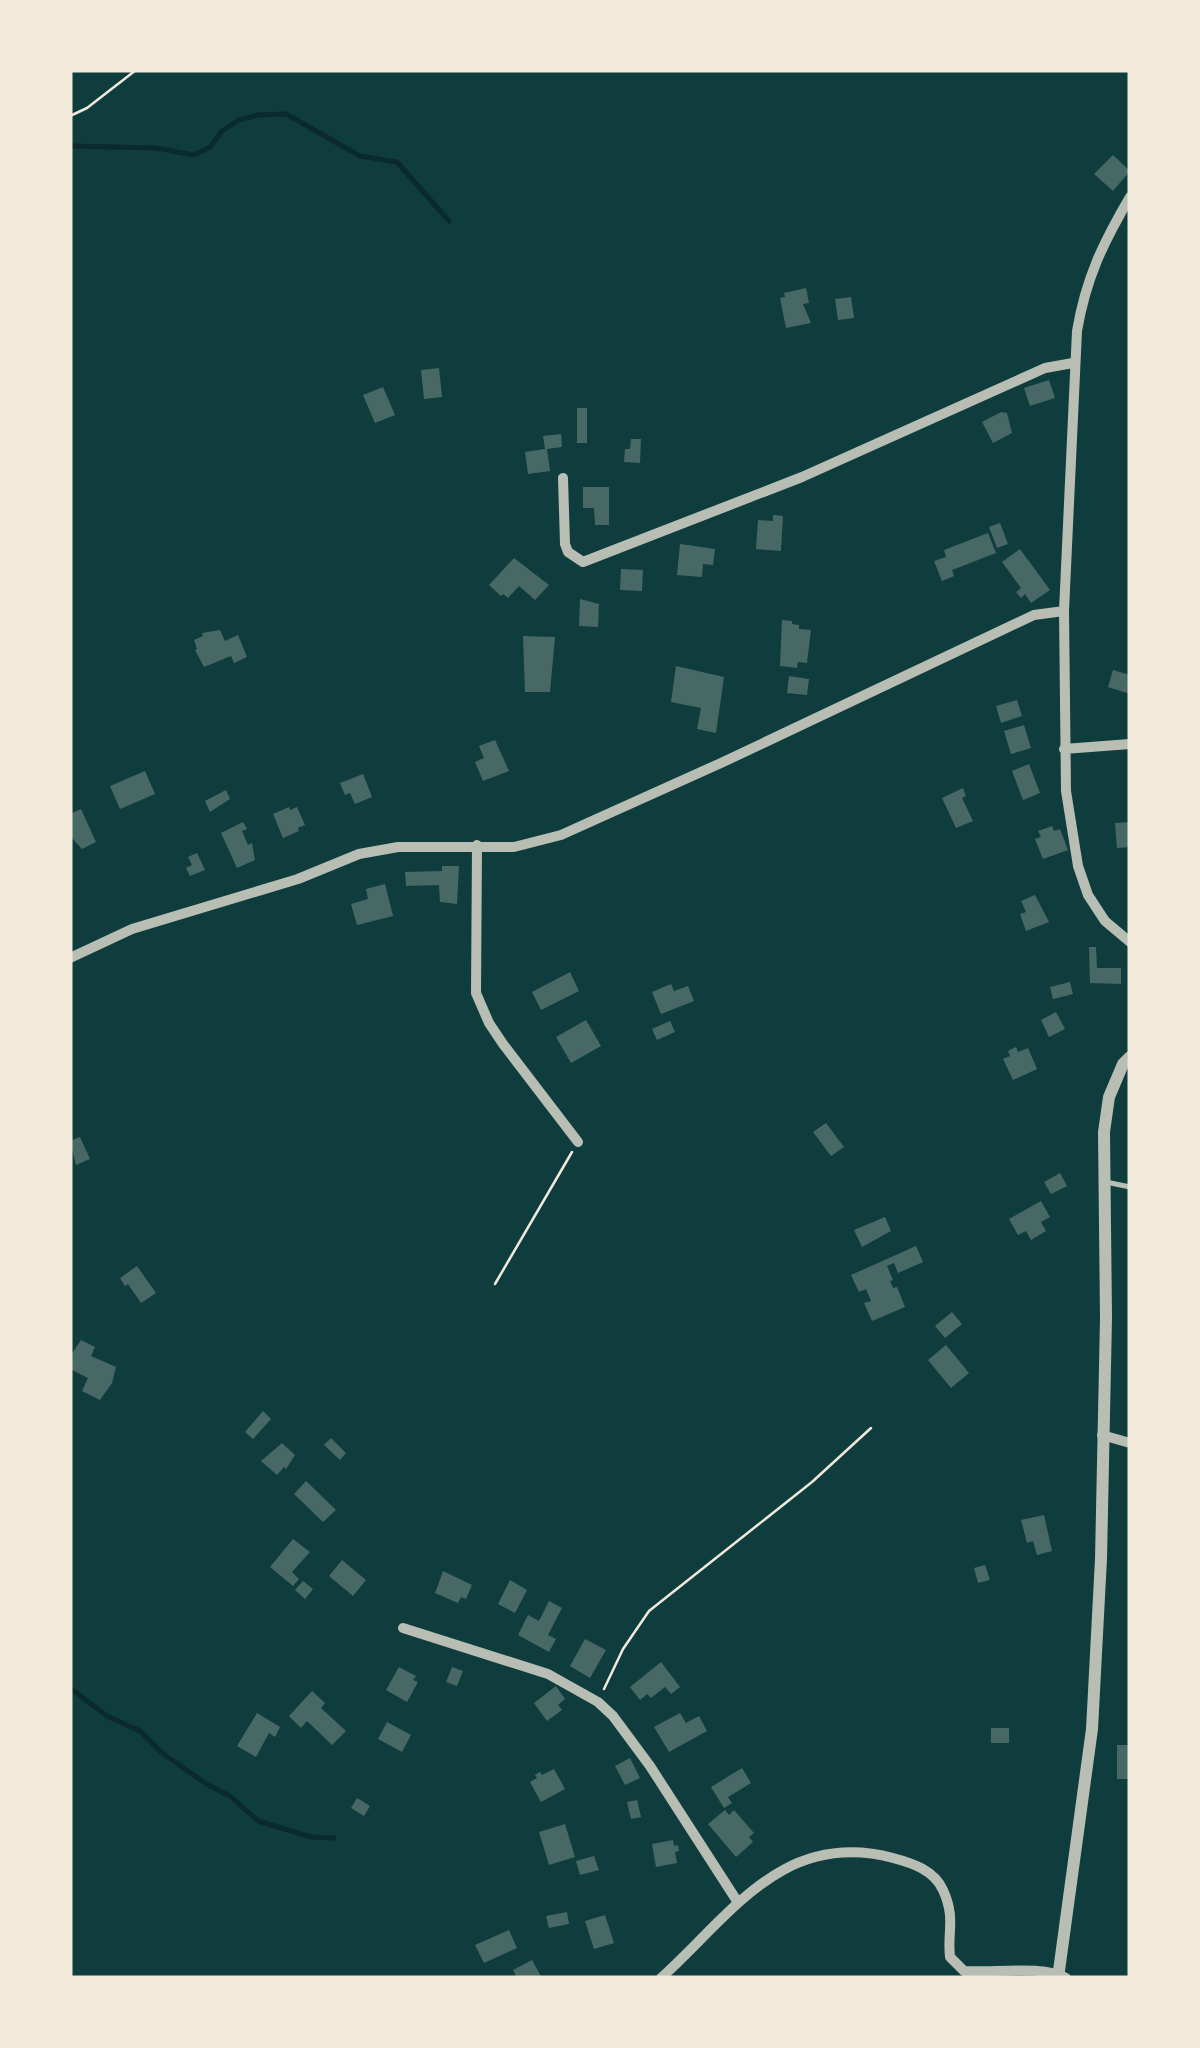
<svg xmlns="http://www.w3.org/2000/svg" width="1200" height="2048" font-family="'PT Sans Narrow',sans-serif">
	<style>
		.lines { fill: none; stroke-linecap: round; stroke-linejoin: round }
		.stream { stroke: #0a2a2b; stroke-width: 5 }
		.building { fill: #486865 }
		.path { stroke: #f1e9da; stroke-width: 2.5 }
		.service { stroke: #b8beb3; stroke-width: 5 }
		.minor { stroke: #b8beb3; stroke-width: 10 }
		.tertiary { stroke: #b8beb3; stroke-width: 12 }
	</style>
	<rect width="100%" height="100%" fill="#0f3d3e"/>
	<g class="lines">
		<path class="stream" d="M70,146L156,148L194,155L210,147L222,131L239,120L258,115L286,114L360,156L397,162L449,221
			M70,1688L107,1716L140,1731L162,1753L208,1785L230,1796L258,1821L311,1837L334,1838"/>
	</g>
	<path class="building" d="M1113,155L1130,171L1113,191L1094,174Z
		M806,288L809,303L803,304L811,323L786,328L780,298L785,297L784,293Z
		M851,297L854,318L838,320L835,299Z
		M439,368L442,397L424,399L421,370Z
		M1049,380L1055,398L1030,406L1024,388Z
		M383,387L395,415L375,423L363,395Z
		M577,408H587V443H577Z
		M1001,412L1007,413L1012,433L993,443L982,422Z
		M561,434L562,447L547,449L550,471L528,474L525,452L545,449L543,436Z
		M631,439H641L640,463L624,462L625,449H630Z
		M583,487H609V525H595L594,508H583Z
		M773,515L783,516L781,551L756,549L758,520L773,521Z
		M1000,523L1008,544L997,548L989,527Z
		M988,533L996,553L952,570L954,576L942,581L934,561L946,557L944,550Z
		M680,544L715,549L713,565L703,564L702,577L677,575Z
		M1020,549L1050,590L1031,603L1025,594L1021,598L1016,592L1021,588L1002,562Z
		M514,558L549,585L535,600L519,586L508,598L503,594L501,596L489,585Z
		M621,569L643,570L642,591L620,590Z
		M580,599L599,604L598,627L579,626Z
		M782,620L792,621V624L799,625V629L811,630L807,663L798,662L797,668L780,666Z
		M220,630L225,641L238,635L247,657L234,663L231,656L204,667L195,650L197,649L194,640L203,636L202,633Z
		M523,636L555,637L550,692H525Z
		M676,666L724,677L716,733L697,729L701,708L671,702Z
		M1113,670L1130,675V694L1108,687Z
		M789,676L809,679L807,695L787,693Z
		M1017,700L1022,716L1001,723L996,706Z
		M1024,725L1031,748L1011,754L1004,731Z
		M495,740L509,771L483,781L475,762L484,758L479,746Z
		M1029,764L1040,793L1023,800L1012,771Z
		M145,771L155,794L120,809L110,786Z
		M363,774L372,797L355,804L350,793L345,795L340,783Z
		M963,788L966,796L962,798L973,821L956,828L942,798Z
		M226,790L230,799L210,812L205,801Z
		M289,807L290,810L297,807L305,825L298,828L299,831L283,838L273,814Z
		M81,809L96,842L82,849L70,836V814Z
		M243,822L247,829L242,831L248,845L252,843L255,860L237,868L221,833Z
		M1130,822V847L1117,848L1115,823Z
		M1052,826L1054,831L1060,829L1068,850L1043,859L1035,839L1041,837L1038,831Z
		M197,853L205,870L190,876L186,868L192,865L188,857Z
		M442,866H459L457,904L440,902L439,885L406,886L405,872L442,871Z
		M385,884L393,916L357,925L351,904L368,899L366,889Z
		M1035,895L1049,922L1026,931L1020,914L1026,912L1021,901Z
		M1089,947H1096L1097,968H1121V984L1090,983Z
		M570,972L579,991L541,1010L532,992Z
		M1070,982L1073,994L1053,999L1050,987Z
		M671,984L674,991L688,986L694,1001L661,1014L652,992Z
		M1056,1012L1065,1029L1049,1037L1041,1020Z
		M586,1020L601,1046L571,1063L556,1037Z
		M670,1021L675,1032L657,1040L652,1029Z
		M1016,1047L1018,1052L1028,1048L1037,1069L1013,1080L1003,1059L1010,1056L1008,1051Z
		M826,1123L844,1147L831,1156L813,1132Z
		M80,1137L90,1159L76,1165L70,1141Z
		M1060,1173L1067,1186L1051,1194L1044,1182Z
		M1041,1201L1050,1217L1041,1222L1046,1231L1031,1240L1026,1231L1018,1235L1009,1219Z
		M885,1217L891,1231L862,1247L854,1230Z
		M916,1246L923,1262L898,1273L894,1263L887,1266L893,1280L890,1281L893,1288L897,1287L905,1307L872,1321L864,1303L871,1301L866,1289L859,1292L851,1275Z
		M137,1266L156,1293L141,1303L128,1284L125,1286L120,1278Z
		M952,1312L962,1324L945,1338L935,1326Z
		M81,1340L95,1347L91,1356L116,1367L112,1383L100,1400L82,1391L88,1378L70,1369L71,1355Z
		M946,1345L969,1373L951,1388L928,1360Z
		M263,1411L271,1419L253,1439L245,1432Z
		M331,1438L346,1453L340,1460L324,1445Z
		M282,1443L295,1455L286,1469L284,1467L277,1475L261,1461Z
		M306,1481L336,1510L323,1522L294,1494Z
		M1044,1515L1052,1551L1037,1555L1033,1541L1027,1543L1021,1520Z
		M293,1539L310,1552L292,1572L299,1579L293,1586L270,1567Z
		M342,1560L366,1580L353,1596L329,1576Z
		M985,1565L990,1580L978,1583L974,1568Z
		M443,1571L472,1585L466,1599L461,1597L458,1603L435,1593Z
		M510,1580L527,1590L515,1613L498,1604Z
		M303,1581L313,1589L305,1599L295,1590Z
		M549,1601L562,1608L548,1635L556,1639L549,1652L518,1635L528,1615L539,1621Z
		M585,1639L606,1650L590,1678L570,1666Z
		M661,1662L680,1687L671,1694L665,1687L651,1698L647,1694L640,1700L630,1687Z
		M399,1667L416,1676L413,1680L418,1682L407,1702L386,1690Z
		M452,1667L463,1671L457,1686L446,1682Z
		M556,1686L565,1699L558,1705L562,1710L547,1721L534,1703Z
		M312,1691L325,1703L321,1708L346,1731L332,1745L307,1721L301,1728L289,1716Z
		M257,1713L280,1727L275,1737L269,1733L256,1757L237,1746Z
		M680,1713L686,1723L699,1716L707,1731L669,1752L654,1727Z
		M387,1722L411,1735L402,1752L378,1739Z
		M991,1728H1009V1743H991Z
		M1117,1745H1130V1779H1117Z
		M630,1758L640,1778L625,1785L615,1766Z
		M742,1768L751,1783L728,1797L732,1803L724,1808L711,1787Z
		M554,1769L565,1789L541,1802L530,1782L537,1778L535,1775L540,1772L542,1775Z
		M357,1798L370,1806L364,1816L351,1808Z
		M637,1800L641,1817L631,1819L627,1802Z
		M725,1810L729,1815L734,1810L754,1833L749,1837L753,1842L736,1857L708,1824Z
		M565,1824L575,1857L549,1865L539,1832Z
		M673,1840L674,1846L678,1845L679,1851L675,1852L677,1863L656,1867L652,1844Z
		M594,1856L599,1870L580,1875L576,1861Z
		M567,1912L569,1924L549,1928L546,1916Z
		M605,1915L614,1943L594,1949L585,1921Z
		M509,1930L517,1948L484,1963L475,1945Z
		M532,1960L542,1978H517L513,1970Z"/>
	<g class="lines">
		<path class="path" d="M70,116L87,108L136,70
			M495,1284L572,1152
			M604,1689L623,1649L649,1611L812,1482L871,1428"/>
		<path class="service" d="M1106,1182L1130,1187"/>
		<path class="minor" d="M1130,197C1103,243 1086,278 1077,331L1064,611L1066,791L1078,866L1088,895L1105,921L1130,942
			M563,478L565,544L568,552L583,562L802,477L1045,368L1073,363
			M1064,749L1130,744
			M477,845L476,993L489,1023L503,1044L578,1142
			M70,958L132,929L298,879L359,854L398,847H514L561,835L721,763L1034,615L1064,611
			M1102,1435L1130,1443
			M403,1628L548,1674L598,1702L613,1716L650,1766L737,1901
			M661,1978C731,1915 783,1829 893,1858C912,1863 934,1870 943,1890C956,1919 947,1931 950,1957L964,1971C992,1973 1044,1965 1066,1978"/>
		<path class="tertiary" d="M1058,1978L1092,1729L1101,1559L1106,1318L1104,1132L1109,1097L1123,1064L1130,1057"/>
	</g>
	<rect width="1200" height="2048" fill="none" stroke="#f1e9da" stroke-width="145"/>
</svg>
